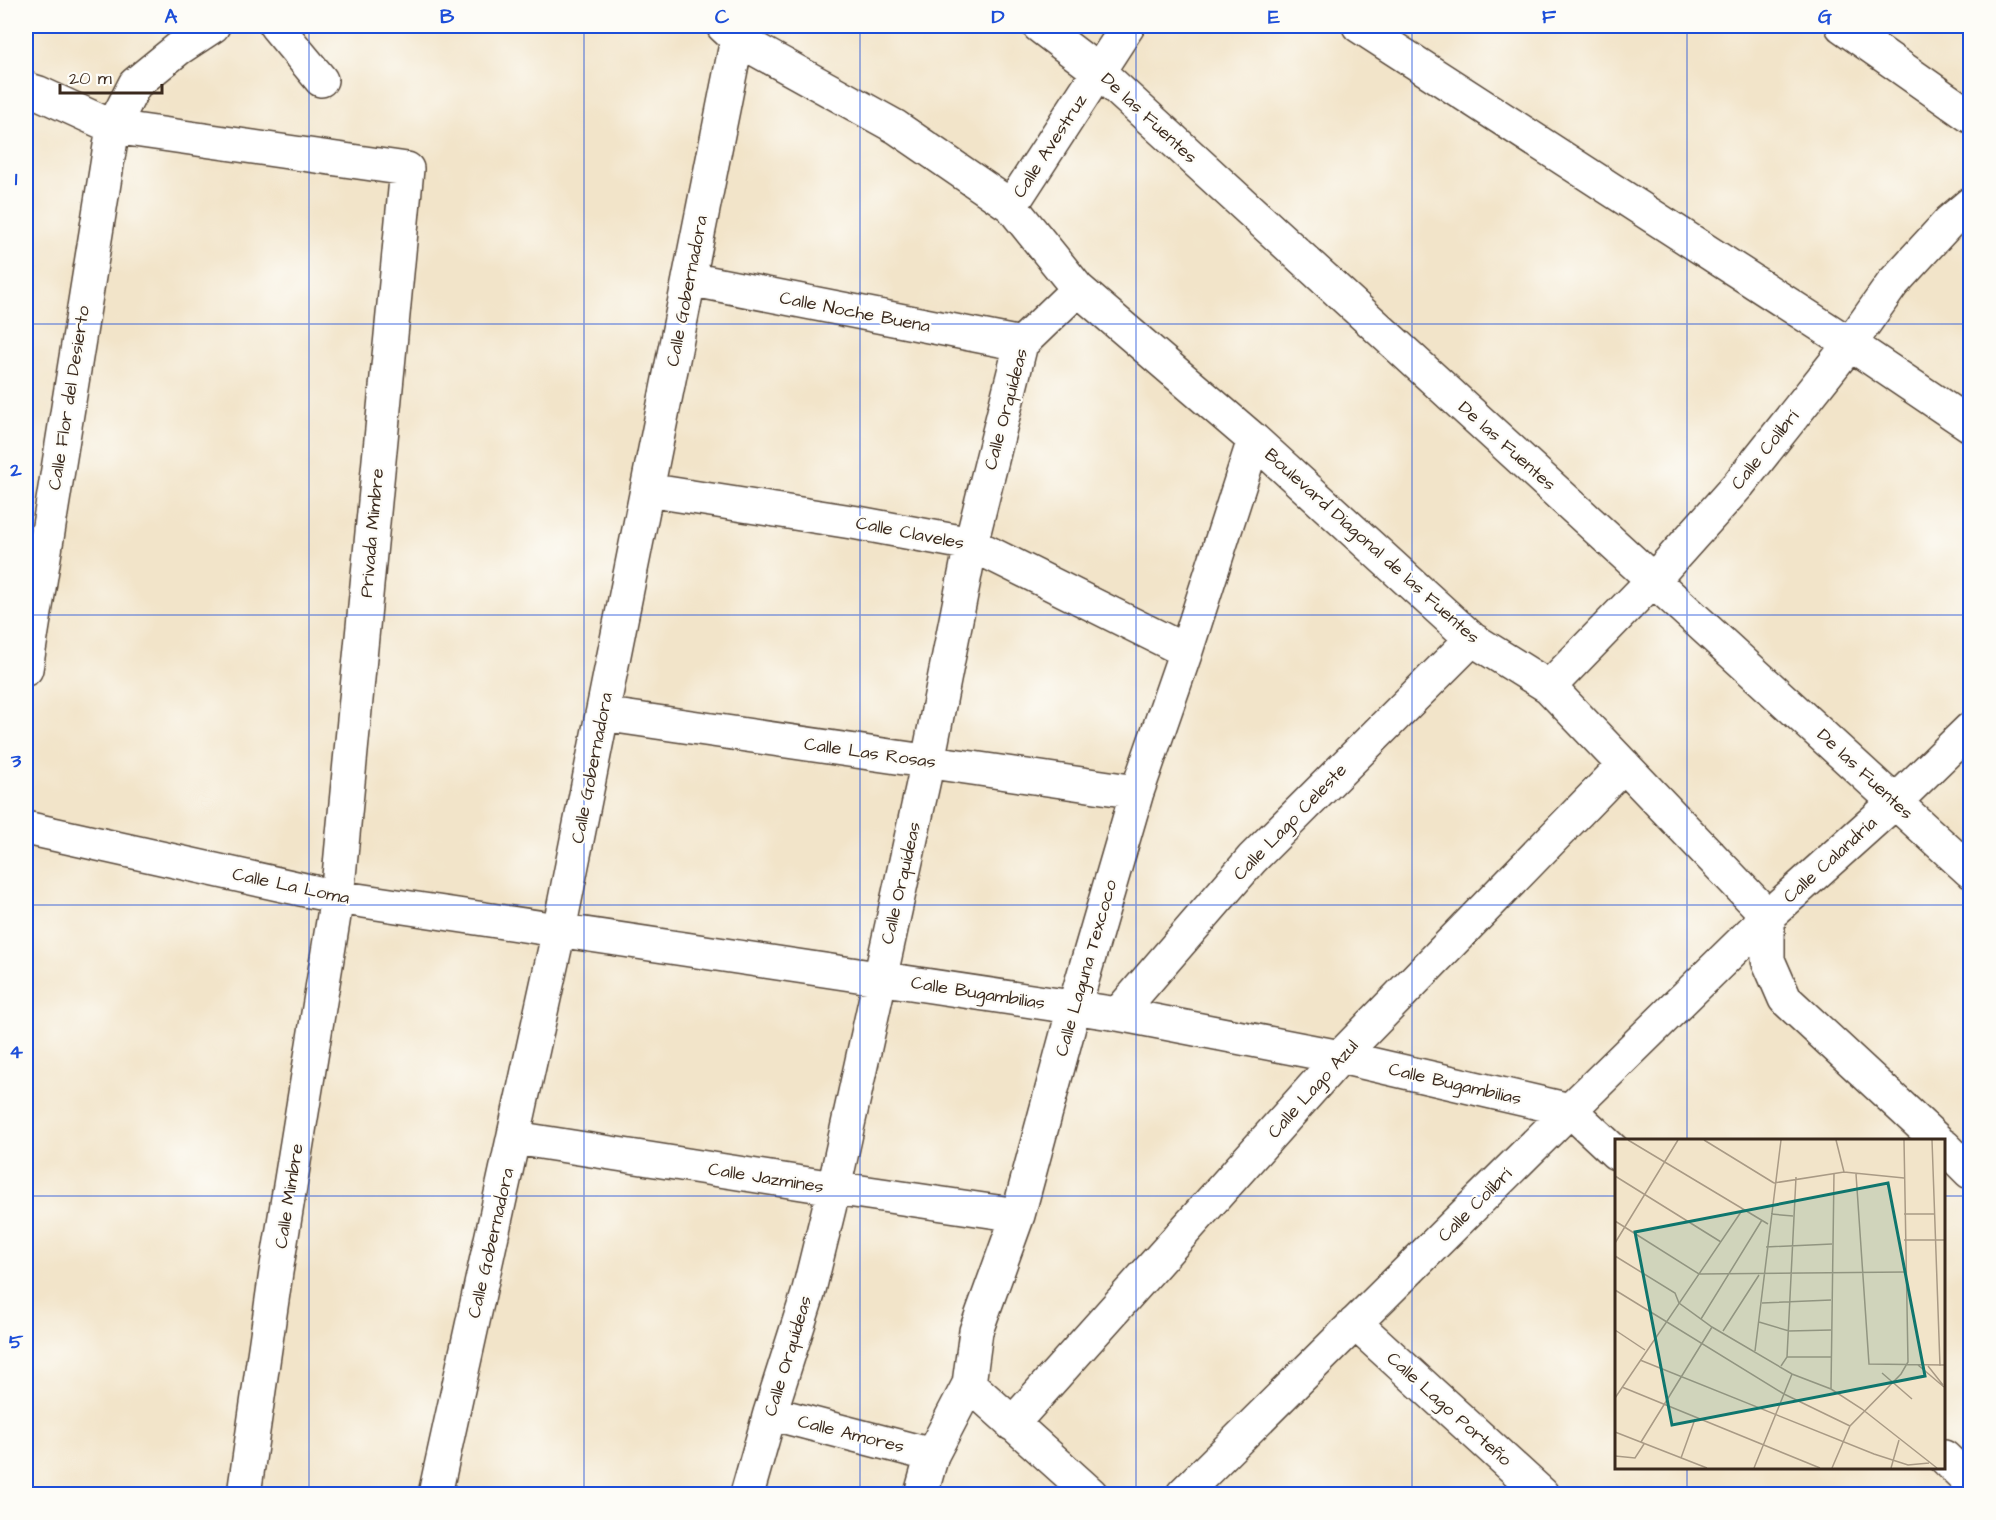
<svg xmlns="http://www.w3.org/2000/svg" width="1996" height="1520" font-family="'Architects Daughter',sans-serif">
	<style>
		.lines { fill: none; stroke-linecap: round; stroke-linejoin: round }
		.minor-casing { stroke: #564638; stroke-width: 36 }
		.minor { stroke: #fff; stroke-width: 33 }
		.grid { fill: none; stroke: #1d4ed8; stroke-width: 1.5; stroke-opacity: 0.55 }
		.labels { text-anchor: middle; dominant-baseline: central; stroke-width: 4.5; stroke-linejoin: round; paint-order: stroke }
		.street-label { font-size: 18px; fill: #3b2a1e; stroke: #fdfcf7 }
		.inset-road { fill: none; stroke: #a99a85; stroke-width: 1.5 }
		.view { fill: #0f766e; fill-opacity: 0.15; stroke: #0f766e; stroke-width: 3 }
		.inset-edge { fill: none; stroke: #3b2a1e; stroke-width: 3 }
		.neatline { fill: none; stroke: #1d4ed8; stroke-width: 2 }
		.grid-label { font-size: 20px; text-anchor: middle; font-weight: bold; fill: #1d4ed8 }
	</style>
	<rect width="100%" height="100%" fill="#fdfcf7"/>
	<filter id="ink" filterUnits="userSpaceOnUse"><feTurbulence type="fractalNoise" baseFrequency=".0167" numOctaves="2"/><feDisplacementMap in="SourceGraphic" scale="12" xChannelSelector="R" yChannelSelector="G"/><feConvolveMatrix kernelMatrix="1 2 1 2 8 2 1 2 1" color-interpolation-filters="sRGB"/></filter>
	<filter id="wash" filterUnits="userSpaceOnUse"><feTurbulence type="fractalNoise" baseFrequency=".008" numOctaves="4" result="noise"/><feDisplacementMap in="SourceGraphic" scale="24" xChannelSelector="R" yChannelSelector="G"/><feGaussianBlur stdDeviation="1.35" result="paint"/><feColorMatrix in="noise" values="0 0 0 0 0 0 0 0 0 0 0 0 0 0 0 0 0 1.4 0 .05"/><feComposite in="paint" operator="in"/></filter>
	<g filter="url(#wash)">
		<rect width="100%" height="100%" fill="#f2e4c9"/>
	</g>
	<g filter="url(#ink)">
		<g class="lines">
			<defs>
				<path id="minor" d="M276,26L321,80
					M723,26L737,39L896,127L1011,206L1078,289L1254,440L1472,639L1549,687L1768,916V960L1785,999L1937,1140
					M1039,26L1098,71L1970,871
					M1359,26L1850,344L1970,425
					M1842,26L1970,116
					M26,89L39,93L113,127L407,169L337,897L276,1272L244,1494
					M1011,206L1128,26
					M689,279L1021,344
					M647,490L858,523L971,544L1186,651
					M26,669L113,127L135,84L178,49L213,26
					M1549,687L1654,579L1739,484L1850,344L1893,283L1950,221L1970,204
					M602,714L1137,792
					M26,828L337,897L1118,1014L1340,1057L1570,1110L1616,1153
					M1118,1014L1252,859L1472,639
					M515,1138L834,1188L1018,1215
					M1944,1146L1970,1172
					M1355,1323L1542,1494
					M969,1384L1091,1494
					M770,1413L932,1455
					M1012,1424L1340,1057L1624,765
					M1944,1457L1970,1482
					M435,1494L559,930L737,39
					M747,1494L770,1413L808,1294L834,1188L928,761L971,544L1021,344L1078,289
					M921,1494L932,1455L969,1384L976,1331L1018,1215L1074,1008L1137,792L1186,651L1254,440
					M1183,1494L1570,1110L1768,916L1895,802L1970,729"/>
			</defs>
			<use href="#minor" class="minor-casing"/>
			<use href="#minor" class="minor"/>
		</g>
	</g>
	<path class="grid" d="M309,26V1494M584,26V1494M860,26V1494M1136,26V1494M1412,26V1494M1687,26V1140M26,324H1970M26,615H1970M26,905H1970M26,1196H1616M1944,1196H1970M1687,1468V1494"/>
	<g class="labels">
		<g class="street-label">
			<text transform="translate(1149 118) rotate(43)">De las Fuentes</text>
			<text transform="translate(1050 146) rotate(-57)">Calle Avestruz</text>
			<text transform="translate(687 291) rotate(-79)">Calle Gobernadora</text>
			<text transform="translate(855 312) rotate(11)">Calle Noche Buena</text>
			<text transform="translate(69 398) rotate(-81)">Calle Flor del Desierto</text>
			<text transform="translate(1006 409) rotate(-75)">Calle Orquídeas</text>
			<text transform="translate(1507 446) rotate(42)">De las Fuentes</text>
			<text transform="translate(1765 450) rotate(-51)">Calle Colibrí</text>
			<text transform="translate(372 533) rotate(-85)">Privada Mimbre</text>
			<text transform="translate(910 533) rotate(11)">Calle Claveles</text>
			<text transform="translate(1372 546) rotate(42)">Boulevard Diagonal de las Fuentes</text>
			<text transform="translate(870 753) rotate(8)">Calle Las Rosas</text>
			<text transform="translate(592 768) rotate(-79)">Calle Gobernadora</text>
			<text transform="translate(1865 774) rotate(43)">De las Fuentes</text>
			<text transform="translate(1290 822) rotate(-46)">Calle Lago Celeste</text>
			<text transform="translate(1830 860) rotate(-42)">Calle Calandría</text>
			<text transform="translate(901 883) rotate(-77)">Calle Orquídeas</text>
			<text transform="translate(291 886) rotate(12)">Calle La Loma</text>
			<text transform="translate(1086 968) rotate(-74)">Calle Laguna Texcoco</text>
			<text transform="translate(978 993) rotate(9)">Calle Bugambilias</text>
			<text transform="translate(1455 1084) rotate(13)">Calle Bugambilias</text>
			<text transform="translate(1313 1089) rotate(-48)">Calle Lago Azul</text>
			<text transform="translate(766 1178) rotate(9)">Calle Jazmines</text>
			<text transform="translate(289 1196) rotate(-81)">Calle Mimbre</text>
			<text transform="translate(1475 1205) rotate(-45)">Calle Colibrí</text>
			<text transform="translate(491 1243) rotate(-77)">Calle Gobernadora</text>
			<text transform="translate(788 1356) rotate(-73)">Calle Orquídeas</text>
			<text transform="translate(1449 1409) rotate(42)">Calle Lago Porteño</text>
			<text transform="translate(851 1434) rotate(14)">Calle Amores</text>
		</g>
	</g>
	<g transform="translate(1615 1139)">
		<rect width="330" height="330" fill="#f2e4c9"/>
		<path class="inset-road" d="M13,1L153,85M89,1L159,44M221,1L229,33M317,1L325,227M241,35L254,225L330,226M0,37L106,103M159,44L229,33L289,39M156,75L178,77M289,75H319M0,82L84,135L290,133M289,101H330M0,104L63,1M151,108L217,105M0,117L60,154L64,164L97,188L177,235L216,250L247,270L322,329M0,151L169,255L235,287M147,164L216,161M86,180L147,81M144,183L174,192L216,191M0,191L30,211M108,192L144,136M140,212L166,1M172,218H216M25,221L259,315L293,326L314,324M303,226L329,248M166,227L172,218L181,38M313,227L328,246M267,234L297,260M7,248L205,329M216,250L219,34M0,259L128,70M0,293L92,329M26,303L97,188M0,317L20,319L29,305M66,319L80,280M139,329L177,235M217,329L235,287L286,235L293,223L289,1M276,329L284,301"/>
		<path class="view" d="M273,44L310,237L57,286L20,93Z"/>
		<rect width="330" height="330" class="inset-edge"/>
	</g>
	<rect width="1996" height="1520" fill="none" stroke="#fdfcf7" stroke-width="66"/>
	<path d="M60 84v9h102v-9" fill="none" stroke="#3b2a1e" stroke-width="3"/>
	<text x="69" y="84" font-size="18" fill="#3b2a1e" stroke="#fdfcf7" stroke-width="4.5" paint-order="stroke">20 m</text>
	<rect x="33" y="33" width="1930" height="1454" class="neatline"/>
	<g class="grid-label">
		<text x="171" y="23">A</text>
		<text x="447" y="23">B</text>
		<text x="722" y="23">C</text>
		<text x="998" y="23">D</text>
		<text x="1274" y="23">E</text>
		<text x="1549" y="23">F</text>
		<text x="1825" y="23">G</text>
		<text x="16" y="185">1</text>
		<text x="16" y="476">2</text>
		<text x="16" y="767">3</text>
		<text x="16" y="1058">4</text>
		<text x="16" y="1348">5</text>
	</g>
</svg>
